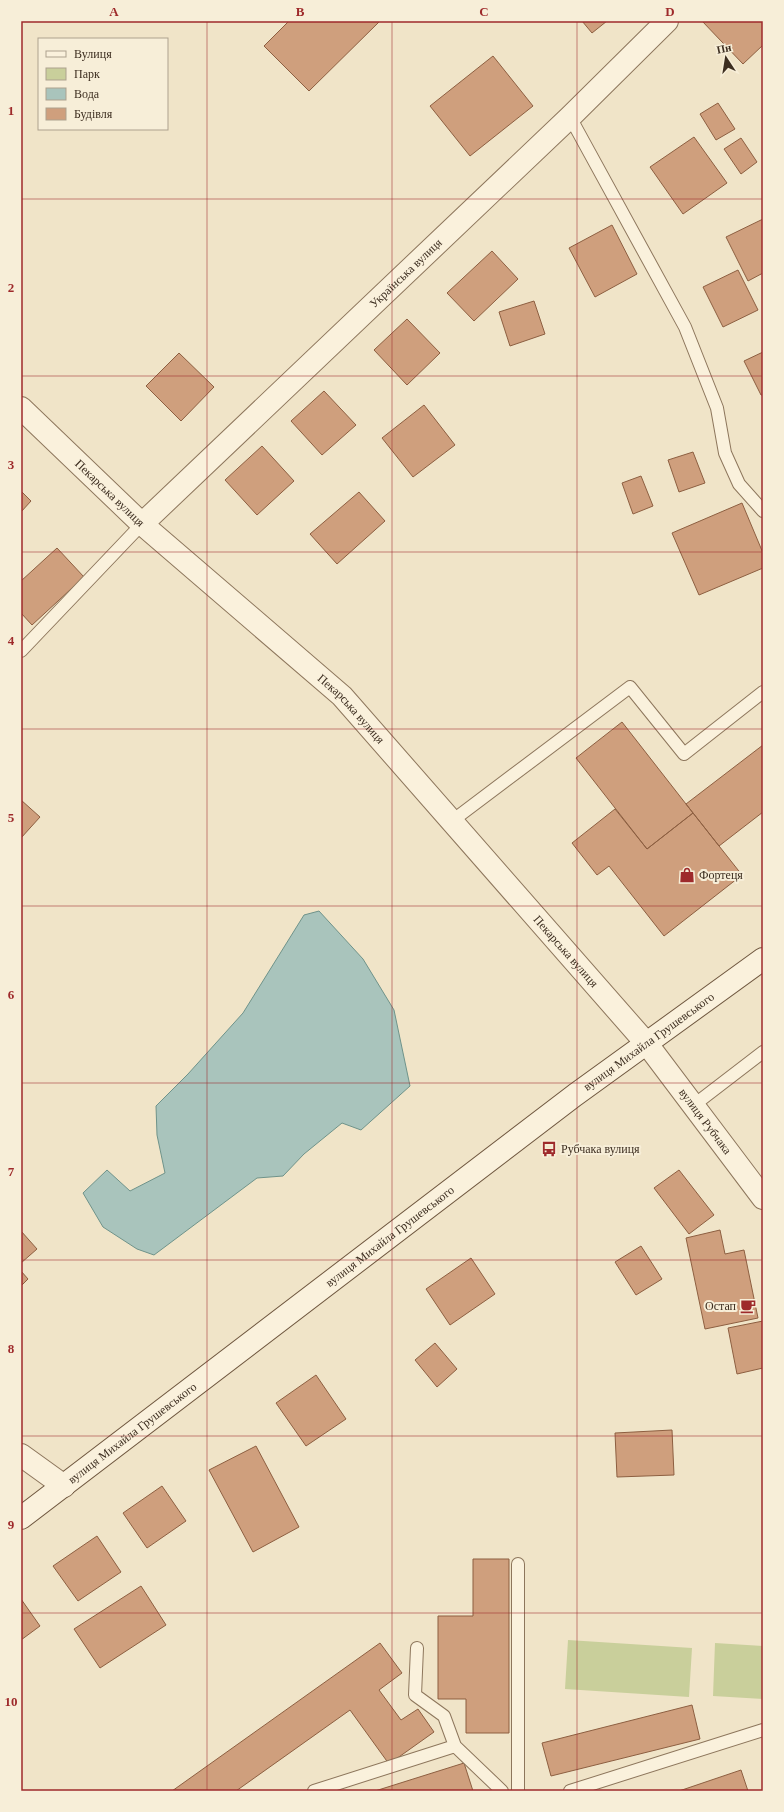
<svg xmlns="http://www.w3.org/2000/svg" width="784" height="1812" font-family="Georgia,serif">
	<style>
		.green { fill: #c9cf9b }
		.water { fill: #a9c4bc; stroke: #6f938a }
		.building { fill: #cf9f7d; stroke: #8d5f41 }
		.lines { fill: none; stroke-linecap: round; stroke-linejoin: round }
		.lane-casing { stroke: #8d765c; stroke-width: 14 }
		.street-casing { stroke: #8d765c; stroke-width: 24 }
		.secondary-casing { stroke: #6f573f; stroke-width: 24 }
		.lane { stroke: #faf1dc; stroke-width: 12 }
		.street { stroke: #faf1dc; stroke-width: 22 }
		.secondary { stroke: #faf1dc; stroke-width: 22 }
		.grid { fill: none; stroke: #9e2a2b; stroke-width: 1; stroke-opacity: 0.55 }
		.labels { text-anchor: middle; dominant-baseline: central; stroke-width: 4; stroke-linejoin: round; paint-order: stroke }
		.street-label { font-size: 12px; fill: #3d2e20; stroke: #f7eed8 }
		.poi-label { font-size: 12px; fill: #3d2e20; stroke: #f7eed8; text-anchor: start }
		.neatline { fill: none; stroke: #9e2a2b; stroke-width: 1.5 }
		.grid-label { font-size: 13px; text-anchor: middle; font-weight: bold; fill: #9e2a2b }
	</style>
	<rect width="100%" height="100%" fill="#f0e4c8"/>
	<path class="green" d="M568,1640L692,1648L689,1697L565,1689Z
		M715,1643L763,1646V1699L713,1696Z"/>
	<path class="water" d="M319,911L363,959L394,1010L410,1086L361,1130L342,1123L304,1154L283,1176L257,1178L154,1255L137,1249L103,1227L83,1193L107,1170L130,1191L165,1173L157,1135L156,1106L188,1074L243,1013L304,915Z"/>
	<path class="building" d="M289,21H380L309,91L264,46Z
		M582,21H607L592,33Z
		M702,21H763V45L743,64Z
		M493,56L533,106L470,156L430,106Z
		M718,103L735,129L716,140L700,114Z
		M694,137L727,183L683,214L650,167Z
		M741,138L757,162L741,174L724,149Z
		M763,219V273L748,281L726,237Z
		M612,225L637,274L595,297L569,248Z
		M492,251L518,279L474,321L447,293Z
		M738,270L758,310L723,327L703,287Z
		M534,301L545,334L510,346L499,312Z
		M407,319L440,353L407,385L374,350Z
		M763,352V395H761L744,361Z
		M179,353L214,387L181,421L146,386Z
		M324,391L356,425L322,455L291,421Z
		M424,405L455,445L413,477L382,438Z
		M262,446L294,481L257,515L225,480Z
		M693,452L705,483L679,492L668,460Z
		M641,476L653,506L633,514L622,483Z
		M21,491L31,501L21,512Z
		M359,492L385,521L337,564L310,534Z
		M742,503L763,553V568L699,595L672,533Z
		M57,548L84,577L32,625L21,613V581Z
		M622,722L693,813L647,849L576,758Z
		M763,745V812L719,846L686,804Z
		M21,800L40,817L21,838Z
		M615,809L647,849L693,813L742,875L664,936L609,866L597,875L572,843Z
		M679,1170L714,1215L689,1234L654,1188Z
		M720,1230L725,1254L744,1250L758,1318L705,1329L686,1238Z
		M21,1231L37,1249L21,1263Z
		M641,1246L662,1279L636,1295L615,1262Z
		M471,1258L495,1294L450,1325L426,1289Z
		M21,1271L28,1279L21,1286Z
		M763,1321V1368L737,1374L728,1328Z
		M435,1343L457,1369L437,1387L415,1360Z
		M316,1375L346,1419L306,1446L276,1403Z
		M672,1430L674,1475L617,1477L615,1433Z
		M256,1446L299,1527L253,1552L209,1470Z
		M162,1486L186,1521L147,1548L123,1513Z
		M97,1536L121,1572L78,1601L53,1566Z
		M473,1559H509V1733H466V1699H438V1616H473Z
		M141,1586L166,1625L100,1668L74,1629Z
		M21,1599L40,1626L21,1640Z
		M380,1643L402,1673L379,1690L401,1720L418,1709L434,1732L389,1764L350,1710L236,1791H172Z
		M692,1705L700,1739L551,1776L542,1743Z
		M464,1763L473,1791H375Z
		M741,1770L748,1791H679Z"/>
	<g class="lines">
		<defs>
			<path id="lane" d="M570,117L685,327L717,408L725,453L739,484L763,511
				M21,651L142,524
				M452,821L630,687L684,754L763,692
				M694,1105L763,1052
				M518,1564V1791
				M417,1648L415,1695L444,1716L455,1746
				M314,1791L455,1746L502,1791
				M570,1791L763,1730"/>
			<g id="street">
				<path id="s1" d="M21,408L142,524L342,696L647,1044L763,1198"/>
				<path id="s2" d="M142,524L570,117L667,21"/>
				<path d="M21,1455L64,1486"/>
			</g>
			<g id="secondary">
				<path id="s3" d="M21,1518L575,1095L763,959"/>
			</g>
		</defs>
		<use href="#lane" class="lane-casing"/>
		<use href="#street" class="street-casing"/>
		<use href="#secondary" class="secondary-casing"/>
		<use href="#lane" class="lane"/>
		<use href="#street" class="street"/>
		<use href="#secondary" class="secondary"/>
	</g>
	<path class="grid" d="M207,21V1791M392,21V1791M577,21V1791M21,199H763M21,376H763M21,552H763M21,729H763M21,906H763M21,1083H763M21,1260H763M21,1436H763M21,1613H763"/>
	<defs>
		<symbol id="shop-bare" viewBox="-9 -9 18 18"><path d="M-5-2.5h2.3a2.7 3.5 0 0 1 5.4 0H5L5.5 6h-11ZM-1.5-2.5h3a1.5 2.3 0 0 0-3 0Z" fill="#9e2a2b" stroke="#f7eed8" stroke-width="2.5" paint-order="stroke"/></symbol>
		<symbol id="bus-bare" viewBox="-9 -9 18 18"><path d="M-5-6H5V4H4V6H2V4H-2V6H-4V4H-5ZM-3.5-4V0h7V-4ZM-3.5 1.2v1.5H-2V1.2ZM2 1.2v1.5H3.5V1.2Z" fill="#9e2a2b" stroke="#f7eed8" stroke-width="2.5" paint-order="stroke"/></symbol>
		<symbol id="cafe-bare" viewBox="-9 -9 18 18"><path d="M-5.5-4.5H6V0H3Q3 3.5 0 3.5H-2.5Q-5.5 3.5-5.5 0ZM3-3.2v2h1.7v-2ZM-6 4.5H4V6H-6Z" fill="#9e2a2b" stroke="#f7eed8" stroke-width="2.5" paint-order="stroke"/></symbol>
	</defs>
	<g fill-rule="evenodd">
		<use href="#shop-bare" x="676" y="864" width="22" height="22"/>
		<use href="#bus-bare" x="538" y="1138" width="22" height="22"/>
		<use href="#cafe-bare" x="737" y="1295" width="22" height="22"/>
	</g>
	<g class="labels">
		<g class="street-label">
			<text stroke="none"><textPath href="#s2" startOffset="364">Українська вулиця</textPath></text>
			<text stroke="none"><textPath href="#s1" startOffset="123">Пекарська вулиця</textPath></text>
			<text stroke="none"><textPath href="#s1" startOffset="447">Пекарська вулиця</textPath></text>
			<text stroke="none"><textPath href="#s1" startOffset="771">Пекарська вулиця</textPath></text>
			<text stroke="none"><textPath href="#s3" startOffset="788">вулиця Михайла Грушевського</textPath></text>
			<text stroke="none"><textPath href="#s1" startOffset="991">вулиця Рубчака</textPath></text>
			<text stroke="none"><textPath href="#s3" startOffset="464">вулиця Михайла Грушевського</textPath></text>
			<text stroke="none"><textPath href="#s3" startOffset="140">вулиця Михайла Грушевського</textPath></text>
		</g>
		<g class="poi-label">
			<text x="699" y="875">Фортеця</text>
			<text x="561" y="1149">Рубчака вулиця</text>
			<text x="736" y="1306" text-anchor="end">Остап</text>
		</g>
	</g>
	<rect width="784" height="1812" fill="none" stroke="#f7eed8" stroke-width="44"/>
	<rect x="38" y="38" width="130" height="92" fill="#f7eed8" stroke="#ada18e"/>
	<rect x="46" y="51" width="20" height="6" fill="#faf1dc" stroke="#ada18e"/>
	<text x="74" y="58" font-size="12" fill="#3d2e20">Вулиця</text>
	<rect x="46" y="68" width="20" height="12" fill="#c9cf9b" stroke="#ada18e"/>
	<text x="74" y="78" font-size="12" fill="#3d2e20">Парк</text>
	<rect x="46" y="88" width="20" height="12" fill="#a9c4bc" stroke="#ada18e"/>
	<text x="74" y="98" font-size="12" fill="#3d2e20">Вода</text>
	<rect x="46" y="108" width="20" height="12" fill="#cf9f7d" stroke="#ada18e"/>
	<text x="74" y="118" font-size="12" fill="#3d2e20">Будівля</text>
	<g transform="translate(726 58) rotate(348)" stroke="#f7eed8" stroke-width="3" paint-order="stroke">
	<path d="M0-3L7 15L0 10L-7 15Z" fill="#3d2e20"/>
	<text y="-6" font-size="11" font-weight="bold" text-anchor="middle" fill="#3d2e20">Пн</text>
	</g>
	<rect x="22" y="22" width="740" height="1768" class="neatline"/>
	<g class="grid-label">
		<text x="114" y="16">A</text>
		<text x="300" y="16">B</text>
		<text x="484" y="16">C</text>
		<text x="670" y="16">D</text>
		<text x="11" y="115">1</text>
		<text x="11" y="292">2</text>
		<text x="11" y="469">3</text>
		<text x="11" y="645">4</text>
		<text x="11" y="822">5</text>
		<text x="11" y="999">6</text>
		<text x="11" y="1176">7</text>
		<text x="11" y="1353">8</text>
		<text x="11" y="1529">9</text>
		<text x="11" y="1706">10</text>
	</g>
</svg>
